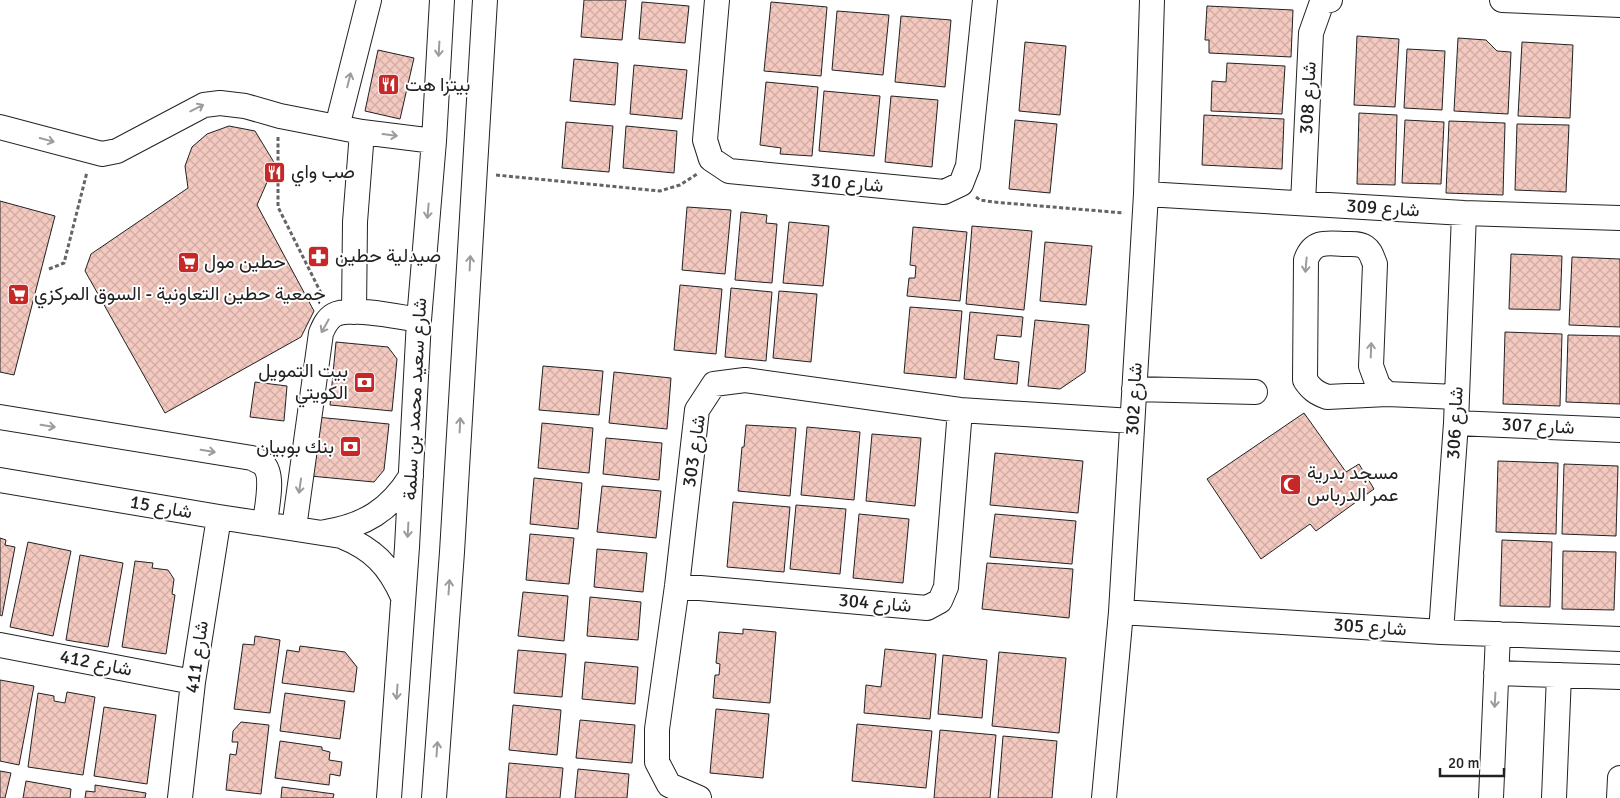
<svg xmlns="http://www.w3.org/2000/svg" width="1620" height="798" font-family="Signika,Vazirmatn,sans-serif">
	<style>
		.building { fill: url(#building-cross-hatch); stroke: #222 }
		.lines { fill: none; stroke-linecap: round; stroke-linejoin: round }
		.minor-casing { stroke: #222; stroke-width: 26 }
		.path { stroke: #646464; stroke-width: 3; stroke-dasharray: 4 2.5; stroke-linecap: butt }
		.minor { stroke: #fff; stroke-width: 24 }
		.oneway { stroke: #9c9c9c }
		.labels { text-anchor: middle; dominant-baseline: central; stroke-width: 4; stroke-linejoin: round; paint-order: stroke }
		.poi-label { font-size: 19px; fill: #222; stroke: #fff; text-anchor: start }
		.street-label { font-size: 19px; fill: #222; stroke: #fff }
	</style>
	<defs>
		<pattern id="building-cross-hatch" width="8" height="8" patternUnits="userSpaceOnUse" patternTransform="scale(1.25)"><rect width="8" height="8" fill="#f3c9c0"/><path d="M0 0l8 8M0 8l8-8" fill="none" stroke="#d0aca5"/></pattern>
	</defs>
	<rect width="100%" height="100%" fill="#fff"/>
	<path class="building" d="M584,0H626L622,40L581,37Z
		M642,2L689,6L685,43L639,39Z
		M771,2L827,7L821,76L764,71Z
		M1207,6L1293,10L1291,57L1209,53V40H1205Z
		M837,11L889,15L883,75L832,70Z
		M901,16L951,20L945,87L895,82Z
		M1357,36L1399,39L1395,107L1354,105Z
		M1458,38L1486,40L1497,51L1511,52L1508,114L1454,111Z
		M1025,42L1066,46L1060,115L1019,111Z
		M1522,42L1573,45L1570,118L1518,116Z
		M1407,49L1445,51L1442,110L1404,108Z
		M378,50L414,58L400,119L365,111Z
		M574,59L618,63L615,105L570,101Z
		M1227,63L1285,66L1282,114L1211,111L1212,81L1226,82Z
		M634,65L687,70L682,119L630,114Z
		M766,82L818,87L812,156L780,154L781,148L760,145Z
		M824,91L880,96L874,156L819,151Z
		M891,96L938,100L932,167L885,162Z
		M1359,113L1397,115L1395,185L1357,184Z
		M1204,115L1284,119L1282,169L1202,165Z
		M1015,120L1057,124L1050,193L1009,189Z
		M1405,120L1444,122L1441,184L1402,183Z
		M1449,121L1505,123L1503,195L1446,193Z
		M566,122L613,126L609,172L562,168Z
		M1517,124L1569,125L1566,192L1515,190Z
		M229,126L255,131L275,164L257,205L314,311L301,337L165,413L85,271L91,254L188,188L185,166L192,147L207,134Z
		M626,126L677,131L674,173L623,168Z
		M0,201L55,216L14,375L0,372Z
		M687,207L731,210L725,274L682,270Z
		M741,212L767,215L766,223L777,224L772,283L735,280Z
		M789,222L829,226L823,286L783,283Z
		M972,226L1032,231L1024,310L966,304Z
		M913,227L967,232L960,301L907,296L909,278H915L916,266L910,265Z
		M1045,242L1092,246L1086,305L1040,301Z
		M1511,254L1562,256L1560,310L1509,309Z
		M1572,257L1620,259V327L1569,325Z
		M680,285L722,289L716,354L674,350Z
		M731,288L772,292L766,361L725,357Z
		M779,291L817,294L811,362L773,358Z
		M910,307L962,311L956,378L904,373Z
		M970,312L1023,317L1021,337L997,335L994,359L1019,362L1017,384L964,379Z
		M1035,320L1089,325L1085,372L1060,389L1028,386Z
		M1505,332L1562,334L1560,406L1503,404Z
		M1568,335L1620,336V404L1566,402Z
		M336,342L388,347L397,359L392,411L330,405Z
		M543,366L603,371L599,415L539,410Z
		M614,372L671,378L667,429L609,423Z
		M255,382L287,386L284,421L250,417Z
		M1304,413L1346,472L1359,464L1374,489L1316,531L1310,524L1261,559L1207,479Z
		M316,417L389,424L384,470L374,482L310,476Z
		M542,423L593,428L589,473L538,468Z
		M746,425L796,428L790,496L738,491L742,447H744Z
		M807,427L860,432L854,500L801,495Z
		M872,434L921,438L915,506L866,501Z
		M606,438L662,443L659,480L603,474Z
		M995,453L1083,461L1078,513L990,505Z
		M1498,461L1558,463L1556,534L1496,532Z
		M1564,464L1618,466L1616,536L1562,534Z
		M534,478L582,483L578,529L530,524Z
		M602,486L661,491L656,538L597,532Z
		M733,502L790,507L784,572L727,567Z
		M796,505L846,509L840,574L790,569Z
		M859,514L909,519L903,583L853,578Z
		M995,514L1076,521L1072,564L990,557Z
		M530,534L574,538L569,584L526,580Z
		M0,538L6,540L5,545L15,547L2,616L0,615Z
		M1502,540L1552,542L1550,607L1500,606Z
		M28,542L71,551L53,636L10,627Z
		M597,549L647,553L643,592L594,587Z
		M1563,551L1616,552L1614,610L1562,609Z
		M80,555L123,563L108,647L66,640Z
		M135,561L153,563L152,568L168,570L174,579L172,594L175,595L166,654L122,647Z
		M987,563L1073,569L1069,618L982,609Z
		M523,592L568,596L564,641L518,636Z
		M590,597L641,602L638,640L587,636Z
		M743,629L776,632L770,703L713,698L715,675H719L720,664L716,663L719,632L743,634Z
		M255,636L280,640L270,713L234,709L243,644L254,645Z
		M300,646L345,652L357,667L354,692L282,683L287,650L299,652Z
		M885,649L936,654L930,719L864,713L866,685L881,687Z
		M518,650L566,654L562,697L514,693Z
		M999,652L1066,658L1059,733L992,726Z
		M943,655L987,660L982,718L938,714Z
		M585,662L638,667L635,704L582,699Z
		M0,680L34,686L19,765L0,761Z
		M67,692L95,697L83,775L28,767L38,693L54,696V701L65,703Z
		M285,693L345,701L340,739L280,731Z
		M513,705L561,710L557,755L509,750Z
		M104,707L156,715L147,784L94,776Z
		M716,709L769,714L763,778L710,773Z
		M580,720L635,725L632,763L576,758Z
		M241,722L269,725L261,794L226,790L230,754L236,755L238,742H232L233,731Z
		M857,724L932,731L926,788L852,781Z
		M940,730L996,735L990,798H934Z
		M1003,736L1057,741L1052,798H998Z
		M280,741L322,747V750L330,752L329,760L342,762L340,776L330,774L329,785L275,778Z
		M509,763L563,768L560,798H506Z
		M578,769L629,774L627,798H575Z
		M0,771L11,773L5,798H0Z
		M26,781L71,789L70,798H23Z
		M95,785L146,793L145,798H85L86,791L95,792Z
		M282,787L334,794L333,798H281Z"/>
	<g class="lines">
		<defs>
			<path id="minor" d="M717,0L705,140L711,159L729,171L944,192L961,184L968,166L985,0
				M1502,0L1620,5
				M0,127L102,154L117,151L204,105L220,103L245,106L280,116L362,132L434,141
				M337,127L369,0
				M1146,194L1464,213L1620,218
				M1303,203L1311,33L1322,2L1330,0
				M354,312L355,222L362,132
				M1134,389L1255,392
				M1387,394L1378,385L1371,366L1375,264C1372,257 1371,251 1365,247C1359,243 1351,244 1345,244C1327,243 1313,240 1306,260L1305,380C1311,389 1316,393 1327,397L1387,394L1457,397
				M0,417L252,458C255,460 261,462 263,464C275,475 266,509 265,524
				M1456,423L1620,430
				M0,480L219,517L341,536C373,549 389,565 403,597
				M294,528L321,333C324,326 327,319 334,315C350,306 400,317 419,320
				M325,532C364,526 390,510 411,476
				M677,586L927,608L940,601L946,587L960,410
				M1121,612L1441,632L1620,639
				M1441,632L1456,423L1464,213
				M0,645L193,682
				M1496,673L1620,677
				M180,798L193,682L219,517
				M389,798L407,547L419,320L434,141L442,0
				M434,798L452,552L485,0
				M699,798L669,785L657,762V729L677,586L697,410L714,384L745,380L960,410L1132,421
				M1104,798L1121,612L1146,194L1152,0
				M1491,798L1498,634
				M1554,798L1559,675
				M1619,798L1620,778"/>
		</defs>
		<use href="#minor" class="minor-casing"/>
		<path class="path" d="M278,137V207L323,297
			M496,175L660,191L680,185L697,174
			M976,197L980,200L993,202L1124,213
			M49,269L64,263L87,172"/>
		<use href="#minor" class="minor"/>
	</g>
	<defs><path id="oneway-shaft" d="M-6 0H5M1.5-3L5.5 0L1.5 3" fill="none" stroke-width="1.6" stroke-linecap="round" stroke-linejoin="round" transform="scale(1.25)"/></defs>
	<g class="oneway">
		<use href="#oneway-shaft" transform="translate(439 49) rotate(93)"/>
		<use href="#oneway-shaft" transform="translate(349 80) rotate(-76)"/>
		<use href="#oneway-shaft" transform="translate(197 108) rotate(-27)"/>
		<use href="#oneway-shaft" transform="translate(390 135) rotate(7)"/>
		<use href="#oneway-shaft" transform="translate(47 140) rotate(15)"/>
		<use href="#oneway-shaft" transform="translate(428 211) rotate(95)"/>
		<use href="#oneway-shaft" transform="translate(470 263) rotate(-87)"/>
		<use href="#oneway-shaft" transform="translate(1306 265) rotate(95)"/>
		<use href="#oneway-shaft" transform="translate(325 326) rotate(119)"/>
		<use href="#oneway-shaft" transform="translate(1371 350) rotate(-88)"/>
		<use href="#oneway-shaft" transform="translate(460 425) rotate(-87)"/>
		<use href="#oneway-shaft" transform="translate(48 426) rotate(9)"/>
		<use href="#oneway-shaft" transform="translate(208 451) rotate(9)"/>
		<use href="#oneway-shaft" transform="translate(300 486) rotate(98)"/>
		<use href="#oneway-shaft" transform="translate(408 530) rotate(93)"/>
		<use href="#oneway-shaft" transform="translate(449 587) rotate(-86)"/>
		<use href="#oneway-shaft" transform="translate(397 692) rotate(94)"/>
		<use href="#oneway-shaft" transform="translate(1495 700) rotate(93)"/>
		<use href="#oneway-shaft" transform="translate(437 749) rotate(-86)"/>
	</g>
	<defs>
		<symbol id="restaurant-square" viewBox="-11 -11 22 22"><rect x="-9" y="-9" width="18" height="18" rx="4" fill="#c62828" stroke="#fff"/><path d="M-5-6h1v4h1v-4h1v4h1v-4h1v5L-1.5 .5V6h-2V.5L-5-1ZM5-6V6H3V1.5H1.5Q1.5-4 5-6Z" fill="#fff"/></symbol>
		<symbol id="pharmacy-square" viewBox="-11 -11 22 22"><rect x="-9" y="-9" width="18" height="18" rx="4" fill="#c62828" stroke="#fff"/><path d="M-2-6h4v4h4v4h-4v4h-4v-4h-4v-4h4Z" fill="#fff"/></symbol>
		<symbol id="supermarket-square" viewBox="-11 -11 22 22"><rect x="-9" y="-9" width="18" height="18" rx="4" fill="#c62828" stroke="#fff"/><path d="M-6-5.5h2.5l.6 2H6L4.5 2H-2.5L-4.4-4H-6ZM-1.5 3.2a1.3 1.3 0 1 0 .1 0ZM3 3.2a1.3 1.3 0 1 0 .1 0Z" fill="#fff"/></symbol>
		<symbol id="bank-square" viewBox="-11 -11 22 22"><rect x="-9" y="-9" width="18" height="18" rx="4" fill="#c62828" stroke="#fff"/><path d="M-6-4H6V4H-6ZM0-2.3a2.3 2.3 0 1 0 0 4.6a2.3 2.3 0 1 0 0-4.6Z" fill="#fff"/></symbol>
		<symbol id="mosque-square" viewBox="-11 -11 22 22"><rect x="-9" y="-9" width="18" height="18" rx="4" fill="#c62828" stroke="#fff"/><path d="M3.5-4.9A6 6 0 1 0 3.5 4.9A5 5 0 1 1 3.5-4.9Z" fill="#fff"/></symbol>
	</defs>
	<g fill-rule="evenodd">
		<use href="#restaurant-square" x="376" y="72" width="25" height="25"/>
		<use href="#restaurant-square" x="262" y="160" width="25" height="25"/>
		<use href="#pharmacy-square" x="306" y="244" width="25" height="25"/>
		<use href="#supermarket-square" x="176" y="250" width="25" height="25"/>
		<use href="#supermarket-square" x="6" y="282" width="25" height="25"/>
		<use href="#bank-square" x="352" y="370" width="25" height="25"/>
		<use href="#bank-square" x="338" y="434" width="25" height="25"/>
		<use href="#mosque-square" x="1278" y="472" width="25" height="25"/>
	</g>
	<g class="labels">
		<g class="poi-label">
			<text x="405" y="85">بيتزا هت</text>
			<text x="291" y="172">صب واي</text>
			<text x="335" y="256">صيدلية حطين</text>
			<text x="204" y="262">حطين مول</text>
			<text x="34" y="294">جمعية حطين التعاونية - السوق المركزي</text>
			<text x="348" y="371" text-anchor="end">بيت التمويل<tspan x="348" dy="22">الكويتي</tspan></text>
			<text x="334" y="447" text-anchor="end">بنك بوبيان</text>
			<text x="1307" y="473">مسجد بدرية<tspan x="1307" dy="22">عمر الدرباس</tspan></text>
		</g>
		<g class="street-label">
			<text transform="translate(1308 98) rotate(-87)">شارع 308</text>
			<text transform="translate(847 183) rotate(5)">شارع 310</text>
			<text transform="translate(1383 208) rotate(4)">شارع 309</text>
			<text transform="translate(415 399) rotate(-87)">شارع سعيد محمد بن سلمة</text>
			<text transform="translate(1134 399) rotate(-87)">شارع 302</text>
			<text transform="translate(1455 423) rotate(-87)">شارع 306</text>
			<text transform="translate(1538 426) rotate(3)">شارع 307</text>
			<text transform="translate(694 451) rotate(-82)">شارع 303</text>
			<text transform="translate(161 507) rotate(10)">شارع 15</text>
			<text transform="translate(875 603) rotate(5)">شارع 304</text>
			<text transform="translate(1370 627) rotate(4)">شارع 305</text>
			<text transform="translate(197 657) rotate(-82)">شارع 411</text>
			<text transform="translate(96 663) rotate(11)">شارع 412</text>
		</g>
	</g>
	<path d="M1440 768v8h64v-8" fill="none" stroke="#222222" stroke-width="2.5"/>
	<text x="1448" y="768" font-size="15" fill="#222222" stroke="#ffffff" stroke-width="4" paint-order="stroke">20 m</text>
</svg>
